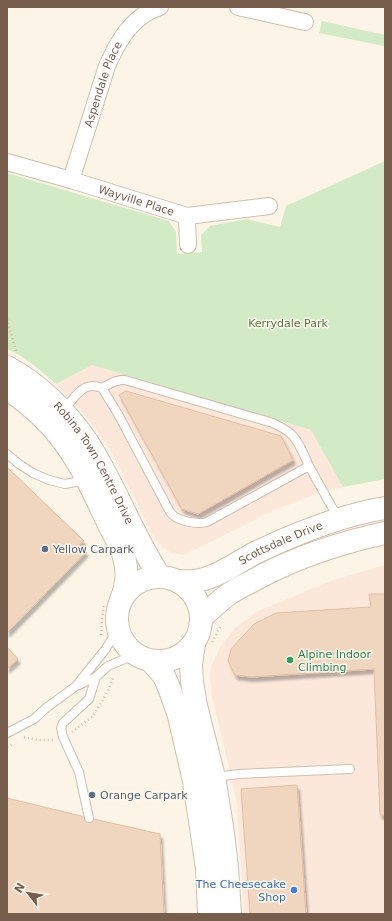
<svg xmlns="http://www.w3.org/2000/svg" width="392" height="921" font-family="'DejaVu Sans',sans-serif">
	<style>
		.commercial { fill: #fce7db }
		.green { fill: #d2eac6 }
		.building { fill: #f1d6bf; stroke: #e3bea0; filter: url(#shadow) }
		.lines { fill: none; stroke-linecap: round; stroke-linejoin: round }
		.lane-casing { stroke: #cebead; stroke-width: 10 }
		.street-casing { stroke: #cebead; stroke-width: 18 }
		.secondary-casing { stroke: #d1beab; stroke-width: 24 }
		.path { stroke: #d6baa2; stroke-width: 2.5; stroke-dasharray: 1 3; stroke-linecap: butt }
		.lane { stroke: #fff; stroke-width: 8 }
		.street { stroke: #fff; stroke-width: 16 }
		.secondary { stroke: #fff; stroke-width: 22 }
		.service-dot { fill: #5c6f8a; stroke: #fff9ee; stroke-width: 1.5 }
		.leisure-dot { fill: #2e9e5b; stroke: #fff9ee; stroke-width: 1.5 }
		.shop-dot { fill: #3f7fe0; stroke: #fff9ee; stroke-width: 1.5 }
		.labels { text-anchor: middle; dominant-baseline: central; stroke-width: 3; stroke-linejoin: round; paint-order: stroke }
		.street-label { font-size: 11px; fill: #765d4c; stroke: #fff9ee }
		.park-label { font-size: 11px; fill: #517b43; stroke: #fff9ee }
		.service-label { font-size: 11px; fill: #4e5e75; stroke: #fff9ee; text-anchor: start }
		.leisure-label { font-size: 11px; fill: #27864d; stroke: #fff9ee; text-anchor: start }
		.shop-label { font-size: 11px; fill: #366cbe; stroke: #fff9ee; text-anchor: end }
	</style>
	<defs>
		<filter id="shadow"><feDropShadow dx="2.5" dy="4.5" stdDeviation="1" flood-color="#0004"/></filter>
	</defs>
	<rect width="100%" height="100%" fill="#fcf5e7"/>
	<path class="commercial" d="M92,365L312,430L343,487L319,493L277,509L184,555L171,553L162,547L153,536L112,453L92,424L80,409L56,384Z
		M385,565V914H244L237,805L227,759L212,696L210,680L211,666L221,646L236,627L256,612L333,580Z"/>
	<path class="green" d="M322,21L385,35V47L384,46L319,33Z
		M385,161V479L343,487L311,430L92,365L56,384C41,371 26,357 7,349V173L169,221L176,232L177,254L202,252L201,235L210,226L247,219L280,227L286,206Z"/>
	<path class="building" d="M126,391L281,436L293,460L198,514L182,509L119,395Z
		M7,467L84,541L79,545L86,552L7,633Z
		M369,594H385V815H380L374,669L251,677L235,675L228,661L231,649L254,624L276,613L371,607Z
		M7,647L18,659L7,669Z
		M297,785L306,914H250L241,789Z
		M7,798L89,818L160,834L164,914H7Z"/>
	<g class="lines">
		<defs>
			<path id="lane" d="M102,388C110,384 116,379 125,380L273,423C279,426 285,429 290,433C299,441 304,455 309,466
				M64,410C71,402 81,385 93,386C96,386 99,387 102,388L118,414L170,512C176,521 197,525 207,522L309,466L338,518
				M7,454L19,464L33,473L49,480L65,484L86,480
				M79,685L96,677L108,666L127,658L144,659
				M7,733L34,719L46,708L76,686L105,650L113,637L117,625
				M215,777L239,774L350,769
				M89,818L79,772L63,737L61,728L63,723L89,699L96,677"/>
			<g id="street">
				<path d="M238,7L305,22"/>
				<path id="s1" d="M7,162L71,180L187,216L269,206"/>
				<path id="s2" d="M71,180L107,66C118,41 132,16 160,7"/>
				<path d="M187,216L188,245"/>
			</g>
			<g id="secondary">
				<path id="s3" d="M7,367C40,385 67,412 88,443C97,457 104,471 112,486C127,516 141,548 160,577"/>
				<path d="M7,389C23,399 38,412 51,426C77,454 93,491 109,525C115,537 123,549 125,561C128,574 126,588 121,600"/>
				<circle cx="159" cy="619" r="42"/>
				<path id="s4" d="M178,581C185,581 193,582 200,580C220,576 239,561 257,552C297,533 342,515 385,508"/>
				<path d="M201,618C210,610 219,601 229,594C237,588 247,584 256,579C298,556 339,543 385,533"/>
				<path d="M194,643L191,665L192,682L196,706L214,777L223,833L227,868L230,914"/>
				<path d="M151,661L164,676L170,690L179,716L194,781L207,868L209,914"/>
			</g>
		</defs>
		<use href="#lane" class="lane-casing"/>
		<use href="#street" class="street-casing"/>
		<use href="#secondary" class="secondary-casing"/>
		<path class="path" d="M7,319L16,351
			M101,635L103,611L104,605
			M212,642L220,627
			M72,732L93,716L107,693L114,676
			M24,737L37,740H53
			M7,747L13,744"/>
		<use href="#lane" class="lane"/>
		<use href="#street" class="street"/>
		<use href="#secondary" class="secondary"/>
	</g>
	<g class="service-dot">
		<circle cx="45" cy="549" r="4"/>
		<circle cx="92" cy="795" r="4"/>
	</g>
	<circle class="leisure-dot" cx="290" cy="660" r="4"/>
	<circle class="shop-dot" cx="294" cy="890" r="4"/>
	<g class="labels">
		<g class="street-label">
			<text stroke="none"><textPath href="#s2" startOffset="101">Aspendale Place</textPath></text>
			<text stroke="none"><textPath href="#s1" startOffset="135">Wayville Place</textPath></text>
			<text stroke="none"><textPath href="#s3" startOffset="132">Robina Town Centre Drive</textPath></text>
			<text stroke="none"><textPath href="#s4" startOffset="111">Scottsdale Drive</textPath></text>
		</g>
		<g class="park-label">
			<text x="288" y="323">Kerrydale Park</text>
		</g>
		<g class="service-label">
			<text x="53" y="549">Yellow Carpark</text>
			<text x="100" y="795">Orange Carpark</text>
		</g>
		<g class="leisure-label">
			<text x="298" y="654">Alpine Indoor<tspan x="298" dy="13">Climbing</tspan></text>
		</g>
		<g class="shop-label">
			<text x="286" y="884">The Cheesecake<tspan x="286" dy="13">Shop</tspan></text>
		</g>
	</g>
	<rect width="392" height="921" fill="none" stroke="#765d4c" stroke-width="16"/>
	<g transform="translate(28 893) rotate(301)" stroke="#fff9ee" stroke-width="3" paint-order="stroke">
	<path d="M0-3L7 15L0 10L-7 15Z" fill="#765d4c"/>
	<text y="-6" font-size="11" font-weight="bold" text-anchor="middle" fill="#765d4c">N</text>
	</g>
</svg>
